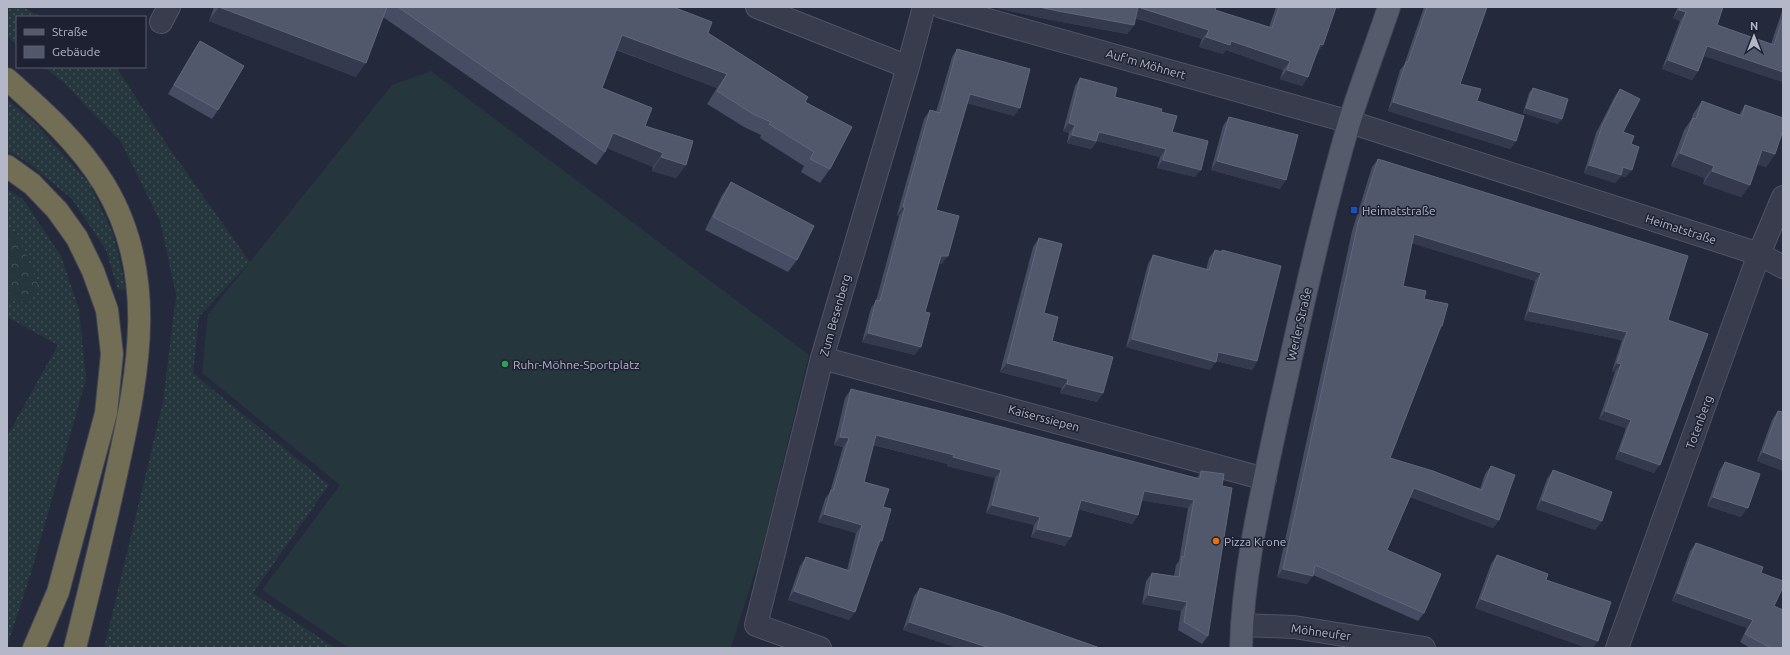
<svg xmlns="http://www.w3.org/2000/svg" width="1790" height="655" font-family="Ubuntu,sans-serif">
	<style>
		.grass { fill: url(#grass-dots) }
		.forest { fill: url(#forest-crowns) }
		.garden { fill: #26363d }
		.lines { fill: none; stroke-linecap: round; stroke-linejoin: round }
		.minor-casing { stroke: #505464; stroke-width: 24 }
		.major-casing { stroke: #414555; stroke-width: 24 }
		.highway-casing { stroke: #404454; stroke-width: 24 }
		.minor { stroke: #383c4c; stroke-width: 22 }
		.major { stroke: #565b6c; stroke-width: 22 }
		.highway { stroke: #726d55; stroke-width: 22 }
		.wall { fill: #464c61 }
		.shaded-wall { fill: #34394d }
		.building { fill: #52586c; stroke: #61667a }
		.transit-dot { fill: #1a4fb4; stroke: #1d2131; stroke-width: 1.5 }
		.leisure-dot { fill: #2e9e5b; stroke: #1d2131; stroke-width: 1.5 }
		.food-dot { fill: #e8710a; stroke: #1d2131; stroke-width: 1.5 }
		.labels { text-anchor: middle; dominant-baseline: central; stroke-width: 3; stroke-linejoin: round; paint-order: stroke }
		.street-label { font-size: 12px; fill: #b4b7c7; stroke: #1d2131 }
		.poi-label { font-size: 12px; fill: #b4b7c7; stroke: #1d2131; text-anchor: start }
	</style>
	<defs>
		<pattern id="grass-dots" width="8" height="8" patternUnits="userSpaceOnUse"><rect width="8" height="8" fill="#26363d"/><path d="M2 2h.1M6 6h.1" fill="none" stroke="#435158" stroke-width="1.8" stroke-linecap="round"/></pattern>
		<pattern id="forest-crowns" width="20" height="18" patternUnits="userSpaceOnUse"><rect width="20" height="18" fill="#26363d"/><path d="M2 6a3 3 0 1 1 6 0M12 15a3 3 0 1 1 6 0" fill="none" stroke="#435158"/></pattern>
	</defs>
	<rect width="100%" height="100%" fill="#24293c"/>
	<path class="grass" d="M7,7H22L43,17H17V45L7,37Z
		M44,67H116L167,145L250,262L199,317L193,373L329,485L253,593L335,648H104L163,402L176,295L160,221L121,142L63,82Z
		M7,99L36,124L90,184L114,236L126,289L118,290L106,250L72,199L27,162L7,151Z
		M7,189L23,199L61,256L79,309L86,379L31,573L7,646V436L58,345L7,317V298L29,303L18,235L7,226Z"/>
	<path class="forest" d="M7,226L18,235L38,284L29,303L7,298Z"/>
	<path class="garden" d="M431,71L809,355L762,549L731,648H349L262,590L340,485L202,373L208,314L392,85Z"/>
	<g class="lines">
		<defs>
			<path id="minor" d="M757,7L908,67
				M942,7L1350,122L1759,254L1783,267
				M161,22L169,7
				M822,358L1265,479
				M1242,625L1294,627L1424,648
				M820,648L756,625L822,358L908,67L924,7
				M1617,648L1759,254L1783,197"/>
			<path id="major" d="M1241,648C1243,570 1262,492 1278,416C1300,318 1321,219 1349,123C1361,84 1376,46 1389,7"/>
			<path id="highway" d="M7,79C43,111 79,143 104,184C158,273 139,370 118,466C105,527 90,587 75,648
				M7,166L32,184L57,210L77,238L93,271L107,310L112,354L106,413L58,592L34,648"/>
		</defs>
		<use href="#minor" class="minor-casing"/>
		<use href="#major" class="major-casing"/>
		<use href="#highway" class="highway-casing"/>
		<use href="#minor" class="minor"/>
		<use href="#major" class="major"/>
		<use href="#highway" class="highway"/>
	</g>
	<path class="wall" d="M214,7H673L708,33L805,102L830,169L820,183L801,172L804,166L760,138L761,135L744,127L707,104L717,88L616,50L602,88L645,126L686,165L676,178L652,171L653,167L607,148L605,152L596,165L383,17L356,77L209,21Z
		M992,7H1216L1215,10L1269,27L1276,7H1340L1339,9L1336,8L1317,54H1316L1308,77L1302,86L1280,79L1283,70L1226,50L1223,54L1199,47L1202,39L1135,18L1134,25L1127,34L1051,20Z
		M1424,7H1487L1460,84L1516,141L1510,149L1388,111L1400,70L1404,65Z
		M1678,7H1723L1717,25L1771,44L1783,8V82L1704,56L1698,71L1692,80L1662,69L1680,21L1673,18Z
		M200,41L218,110L212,119L168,94L194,50Z
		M957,49L1014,116L967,103L936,210L942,264H938L925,312L915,355L862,342L871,308L876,301L899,216L897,215L924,119L930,110L936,112L952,57Z
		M1080,78L1115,97L1161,112L1195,177L1157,168L1160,157L1097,141L1091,149L1067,143L1069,133L1063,131L1075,86Z
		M1533,88L1558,124L1523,113L1529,93Z
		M1620,89L1623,132L1631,144L1626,177L1621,176L1615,183L1584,173L1596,133L1615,96Z
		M1702,101L1739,115L1745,105L1775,154L1766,167L1757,164L1750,185L1741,197L1703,184L1705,178L1671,166L1684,130L1691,120L1693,114Z
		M1229,117L1280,189L1211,170L1223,126Z
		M1378,159L1668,320L1654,473L1615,459L1626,428L1599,419L1615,372L1612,371L1622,340L1524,320L1535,281L1412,243L1403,286L1424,299L1442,326L1439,331L1390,458L1480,489L1485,474L1491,466L1499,520L1493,528L1410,497L1387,550L1424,613L1418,621L1313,575L1307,584L1277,577L1352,231L1372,167Z
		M731,182L797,260L788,272L705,230L722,195Z
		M1039,238L1044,313L1052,341L1103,393L1097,402L1060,393L1062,388L1000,372L1033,247Z
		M1215,250L1257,361L1252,370L1216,361L1210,370L1126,347L1148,264L1153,255L1206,270L1209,258Z
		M851,389L1197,478L1201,471L1222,486L1208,636L1202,644L1178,630L1181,611L1142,604L1146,581L1152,573L1174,576L1176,565L1179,561L1188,508L1141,500L1138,515L1132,524L1078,509L1065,546L1031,537L1034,525L986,513L995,478L947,466L948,464L873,445L864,482L883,507L882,541L877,549L849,620L788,600L800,566L806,557L847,570L856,533L818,522L825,499L830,492L843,447L834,445L845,398Z
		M1778,411L1783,471L1757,461L1772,420Z
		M1725,462L1741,517L1707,506L1719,471Z
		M1553,470L1602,521L1595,530L1536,509L1547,479Z
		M1696,543L1761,573L1774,606L1783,648H1750L1740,642L1747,628L1672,601L1690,551Z
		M1497,555L1598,641L1592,648H1587L1475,608L1491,564Z
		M920,588L1100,648H958L903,630L914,596Z"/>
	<path class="shaded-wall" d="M219,7L366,63L356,77L209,21Z
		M992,7H1039L1134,25L1127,34L1051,20Z
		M1138,7L1209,30L1202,39L1131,16Z
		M1333,7H1340L1339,9L1333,8Z
		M1679,10L1686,12L1680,21L1673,18Z
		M622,35L727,74L717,88L613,48Z
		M1206,37L1231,41L1290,61L1283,70L1226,50L1223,54L1199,47Z
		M1320,44L1323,45L1317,54L1313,53Z
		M1707,46L1783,72V82L1701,55Z
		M1668,60L1698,71L1692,80L1662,69Z
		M1287,70L1308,77L1302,86L1280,79Z
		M970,94L1020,108L1014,116L964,102Z
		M1393,102L1516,141L1510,149L1388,111Z
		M1526,108L1562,119L1558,124L1523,113Z
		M1069,123L1075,125L1069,133L1063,131Z
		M1099,132L1166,149L1160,157L1093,140Z
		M613,133L663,153L653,167L603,146Z
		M1072,135L1096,141L1091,149L1067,143Z
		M1762,150L1775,154L1766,167L1753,162Z
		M1680,153L1714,166L1705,178L1671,166Z
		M661,157L686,165L676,178L652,171Z
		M1163,160L1201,170L1195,177L1157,168Z
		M1217,161L1286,180L1280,189L1211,170Z
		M1589,165L1623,167L1632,170L1626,177L1621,176L1615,183L1584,173Z
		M1712,171L1750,185L1741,197L1703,184Z
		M903,207H905L899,216L897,215Z
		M1414,234L1541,273L1535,281L1408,242Z
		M941,256H948L942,264H935Z
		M1529,311L1627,332L1622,340L1524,320Z
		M868,333L921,347L915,355L862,342Z
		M1132,339L1216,362L1210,370L1126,347Z
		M1218,352L1257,361L1252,370L1213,360Z
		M1007,363L1068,379L1062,388L1000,372Z
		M1617,363L1621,364L1615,372L1612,371Z
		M1067,384L1103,393L1097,402L1060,393Z
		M1605,411L1631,420L1626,428L1599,419Z
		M876,435L954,455L948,464L870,444Z
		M840,437L849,438L843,447L834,445Z
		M1620,451L1660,465L1654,473L1615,459Z
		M1763,452L1783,460V471L1757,461Z
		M953,457L1001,470L995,478L947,466Z
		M1414,488L1499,520L1493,528L1408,496Z
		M1144,491L1194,500L1188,508L1138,500Z
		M1713,497L1748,508L1741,517L1707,506Z
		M1081,500L1138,515L1132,524L1075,508Z
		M1542,500L1602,521L1595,530L1536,509Z
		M992,505L1040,517L1034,525L986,513Z
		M824,514L862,525L856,533L818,522Z
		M1037,529L1071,537L1065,546L1031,537Z
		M880,540L882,541L876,550Z
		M1283,569L1313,576L1307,584L1277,577Z
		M794,591L855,612L849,620L788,600Z
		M1677,593L1753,620L1747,628L1672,601Z
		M1148,595L1187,602L1181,611L1142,604Z
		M1481,599L1598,641L1592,648H1587L1475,608Z
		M909,622L987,647V648H958L903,630Z"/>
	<path class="building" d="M219,7H387L366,63Z
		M398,7H673L712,22L708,33L808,97L805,102L852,127L830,169L810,159L814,152L769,124L771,122L753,114L717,91L727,74L622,35L602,88L652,108L645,126L693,141L686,165L661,157L663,153L613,133L605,152Z
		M1039,7H1216L1215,10L1272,28L1279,7H1336L1323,45L1320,44L1308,77L1287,70L1290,61L1231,41L1230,45L1206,37L1209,30L1138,7L1134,25L1058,11Z
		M1427,7H1487L1460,84L1481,89L1477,101L1524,116L1516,141L1393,102L1406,62H1408Z
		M1680,7H1723L1717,25L1774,45L1783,17V72L1707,46L1698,71L1668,60L1686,12L1679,10Z
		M200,41L244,66L218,110L174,85Z
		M957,49L1030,69L1020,108L970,94L936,210L959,216L948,256H941L925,312L930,313L921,347L868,333L876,300L880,301L905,207H903L930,110L940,113Z
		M1080,78L1117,88L1115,97L1162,109L1161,112L1177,116L1172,132L1208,141L1201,170L1163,160L1166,149L1099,132L1096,141L1072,135L1075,125L1069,123Z
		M1533,88L1568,99L1562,119L1526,108Z
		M1620,89L1640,99L1623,132L1634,136L1631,144L1639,147L1632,170L1623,167L1621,175L1589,165L1602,126Z
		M1702,101L1742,116L1745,105L1783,118V130L1775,154L1762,150L1750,185L1712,171L1714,166L1680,153L1693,118L1696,119Z
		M1229,117L1298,135L1286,180L1217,161Z
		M1378,159L1688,256L1668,320L1708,334L1660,465L1620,451L1631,420L1605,411L1621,364L1617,363L1627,332L1529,311L1541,273L1414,234L1403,286L1426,291L1424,299L1448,304L1442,326H1441L1390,458L1433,471L1482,490L1491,466L1515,475L1499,520L1414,488L1387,550L1441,574L1424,613L1315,565L1313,576L1283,569L1358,223Z
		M731,182L814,226L797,260L713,217Z
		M1039,238L1062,244L1044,313L1058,317L1052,341L1113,357L1103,393L1067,384L1068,379L1007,363Z
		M1215,250L1222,252V250L1281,266L1257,361L1218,352L1216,362L1132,339L1153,255L1209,270Z
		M851,389L964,417L1200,479L1201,471L1224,474L1222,486L1232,488L1208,636L1184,622L1187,602L1148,595L1152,573L1179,577L1182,556L1184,557L1194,500L1144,491L1138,515L1081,500L1071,537L1037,529L1040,517L992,505L1001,470L953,457L954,455L876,435L864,482L889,489L883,507L891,509L882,541L880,540L855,612L794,591L806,557L850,571L862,525L824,514L831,490L833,491L849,438L840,437Z
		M1778,411L1783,412V460L1763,452Z
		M1725,462L1760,474L1748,508L1713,497Z
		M1553,470L1612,492L1602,521L1542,500Z
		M1696,543L1763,567L1761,573L1783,581V587L1774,606L1783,610V648H1771L1745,634L1753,620L1677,593Z
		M1497,555L1548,574L1546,580L1611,602L1598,641L1481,599Z
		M920,588L1000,613L1100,648H987V647L909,622Z"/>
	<rect class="transit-dot" x="1350" y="206" width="8" height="8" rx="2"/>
	<circle class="leisure-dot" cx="505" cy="364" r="4"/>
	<circle class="food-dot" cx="1216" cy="541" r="4"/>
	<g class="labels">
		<g class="street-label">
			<text transform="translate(1146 64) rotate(16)">Auf'm Möhnert</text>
			<text transform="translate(1681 229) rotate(18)">Heimatstraße</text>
			<text transform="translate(835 315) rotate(-74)">Zum Besenberg</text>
			<text transform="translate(1299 324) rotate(-77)">Werler Straße</text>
			<text transform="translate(1044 418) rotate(15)">Kaiserssiepen</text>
			<text transform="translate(1699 422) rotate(-70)">Totenberg</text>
			<text transform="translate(1321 632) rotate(8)">Möhneufer</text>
		</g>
		<g class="poi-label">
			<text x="1362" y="210">Heimatstraße</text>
			<text x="513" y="364">Ruhr-Möhne-Sportplatz</text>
			<text x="1224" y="541">Pizza Krone</text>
		</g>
	</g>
	<rect width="1790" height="655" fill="none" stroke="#b4b7c7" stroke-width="16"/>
	<rect x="16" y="16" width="130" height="52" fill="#1d2131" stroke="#595d6d"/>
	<rect x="24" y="29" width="20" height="6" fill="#565b6c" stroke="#595d6d"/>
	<text x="52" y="36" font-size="12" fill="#b4b7c7">Straße</text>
	<rect x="24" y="46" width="20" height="12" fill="#52586c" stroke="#595d6d"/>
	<text x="52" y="56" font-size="12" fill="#b4b7c7">Gebäude</text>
	<g transform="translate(1754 36)" stroke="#1d2131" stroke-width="3" paint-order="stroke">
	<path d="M0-3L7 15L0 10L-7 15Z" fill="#b4b7c7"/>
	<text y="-6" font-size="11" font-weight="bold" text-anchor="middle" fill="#b4b7c7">N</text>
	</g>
</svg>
